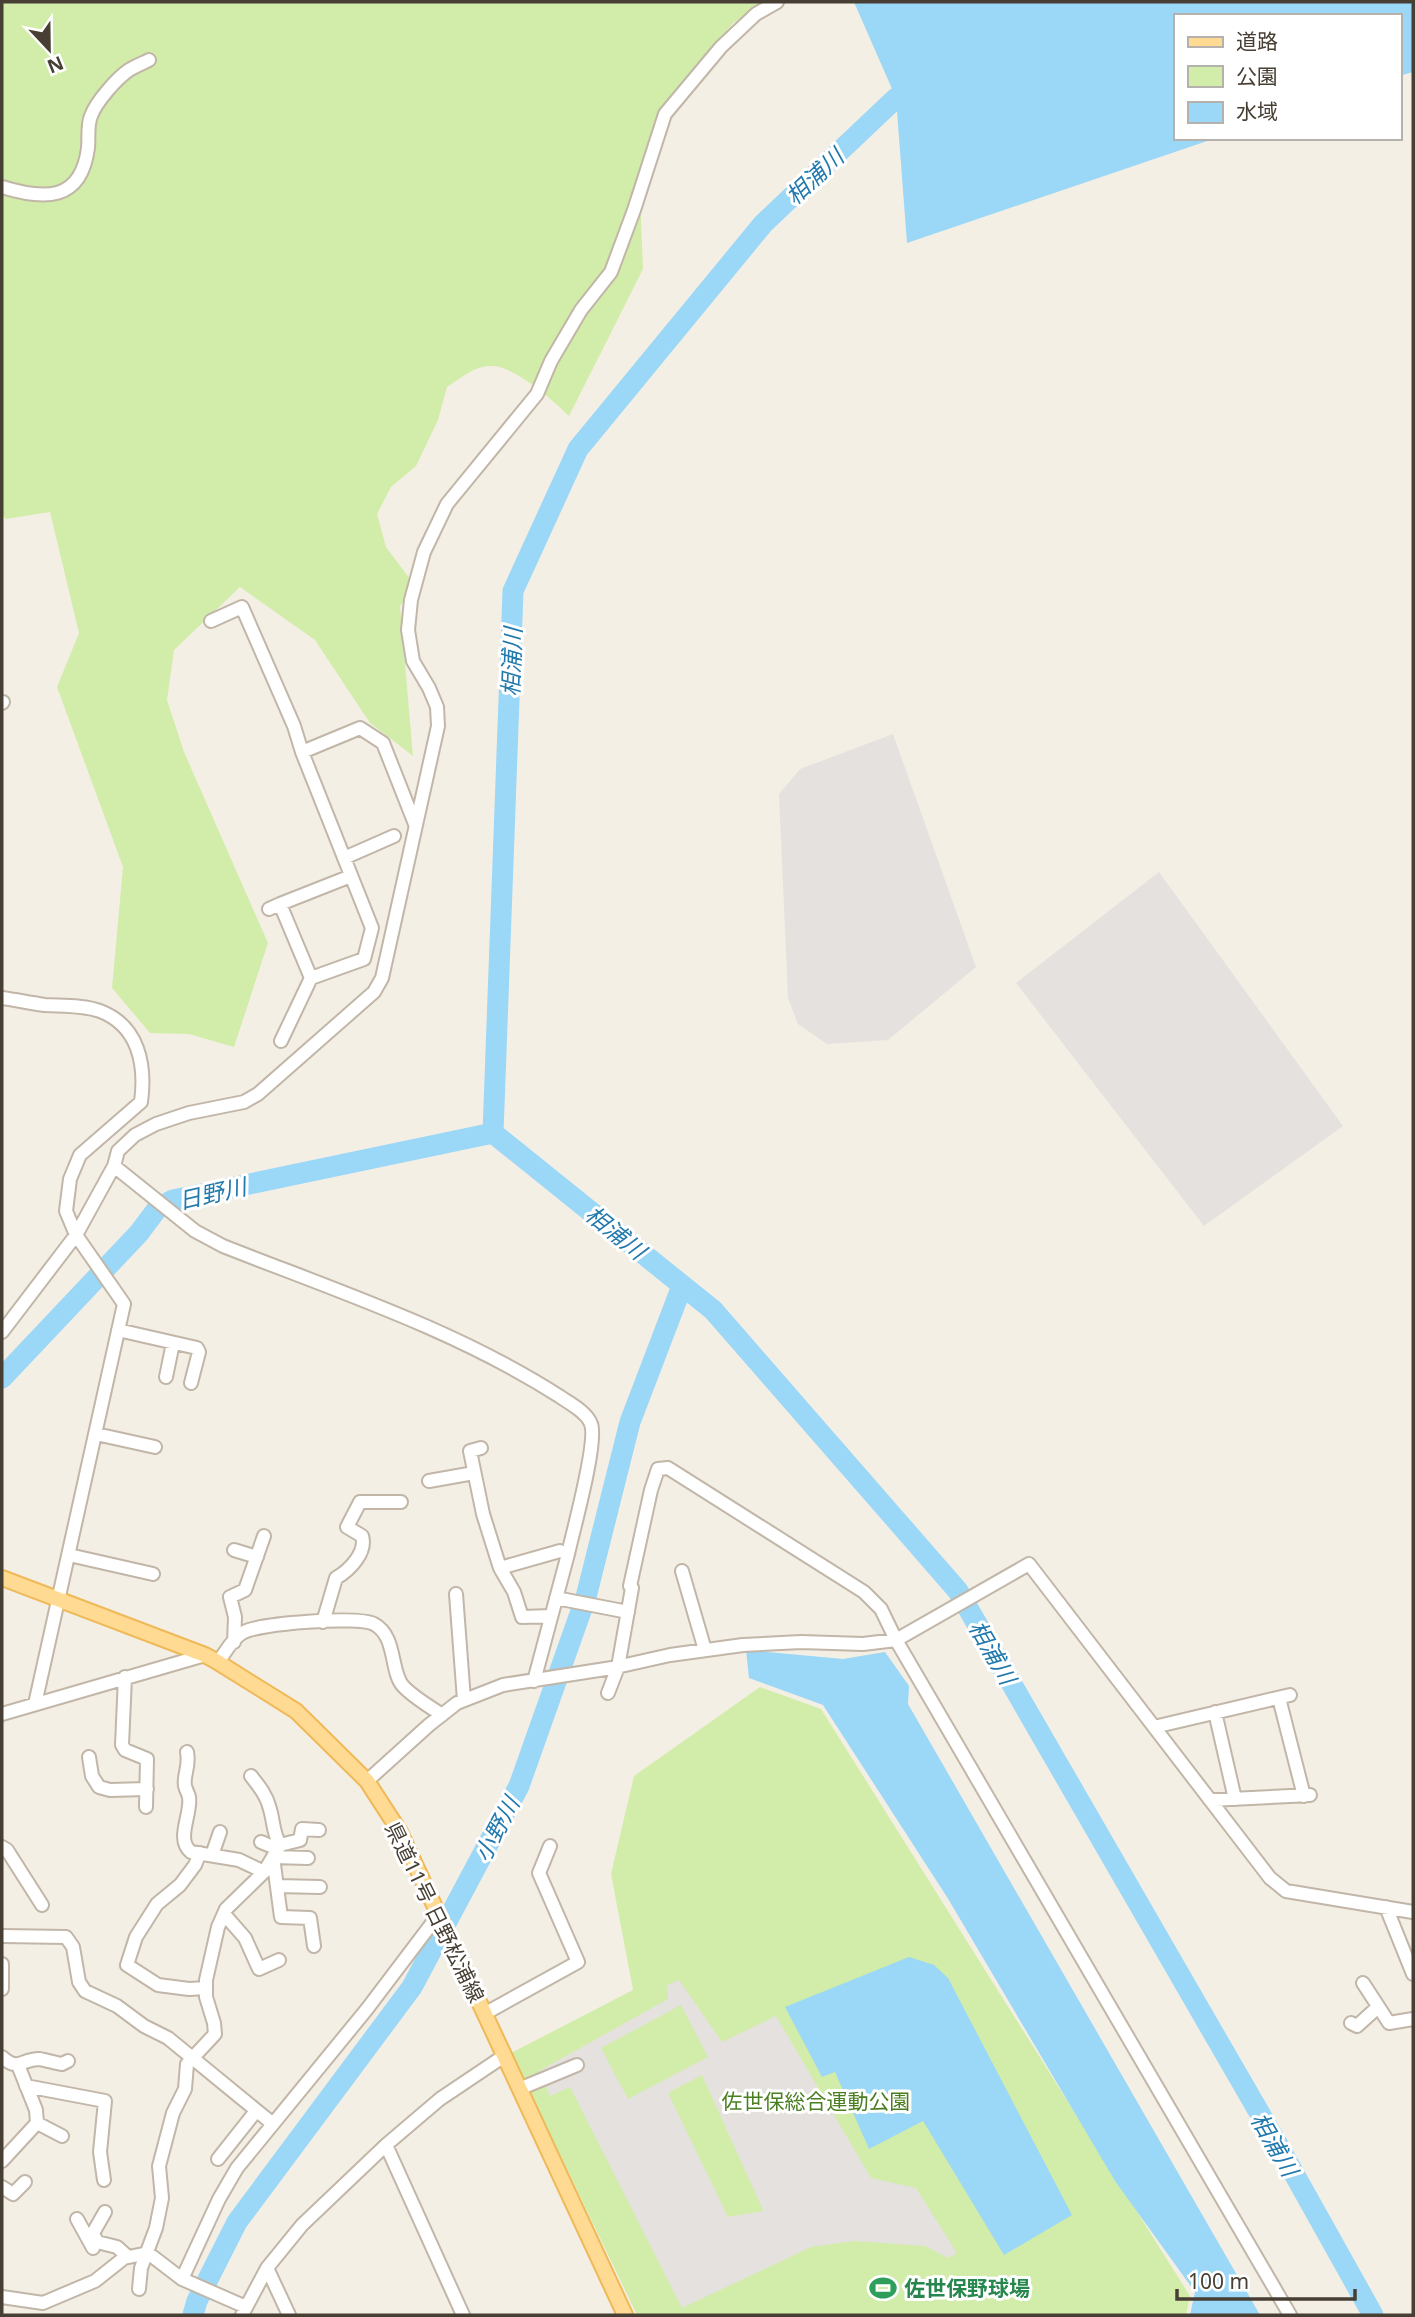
<svg xmlns="http://www.w3.org/2000/svg" width="1415" height="2317" font-family="'Noto Sans','Noto Sans JP',sans-serif">
	<style>
		.green { fill: #d2eda9 }
		.parking { fill: #e4e1de; fill-rule: evenodd }
		.water { fill: #9bd7f7 }
		.lines { fill: none; stroke-linecap: round; stroke-linejoin: round }
		.river { stroke: #9bd7f7; stroke-width: 21 }
		.minor-casing { stroke: #c1b6a7; stroke-width: 16 }
		.major-casing { stroke: #efb958; stroke-width: 18 }
		.minor { stroke: #fff; stroke-width: 12 }
		.major { stroke: #ffda93; stroke-width: 14 }
		.labels { text-anchor: middle; dominant-baseline: central; stroke-width: 6; stroke-linejoin: round; paint-order: stroke }
		.street-label { font-size: 21px; fill: #473f34; stroke: #fff }
		.park-label { font-size: 21px; fill: #4a7f21; stroke: #fff }
		.leisure-label { font-size: 21px; font-weight: bold; fill: #27864d; stroke: #fff; text-anchor: start }
		.water-label { font-size: 23px; font-style: italic; fill: #2179ad; stroke: #fff }
	</style>
	<rect width="100%" height="100%" fill="#f4efe5"/>
	<path class="green" d="M2,2H766L733,23L681,88L640,196L643,269L569,416C554,401 513,365 491,366C474,366 461,378 447,387L438,420L416,466L391,487L377,514L386,547L416,587L400,606L413,756L370,723L315,640L240,587L174,650L167,700L184,752L268,943L234,1047L189,1034L150,1033L112,988L123,867L57,687L79,633L50,512L6,519L2,515Z
		M760,1687L821,1709L1190,2296L1186,2315H637L511,2053L633,1990L611,1874L634,1776Z"/>
	<path class="parking" d="M893,734L976,967L888,1040L827,1044L798,1024L788,998L779,794L800,769Z
		M1159,872L1343,1126L1204,1226L1016,983Z
		M679,1980L722,2042L776,2016L871,2178L916,2188L957,2253L948,2258L925,2246L854,2241L811,2247L682,2308L570,2087L550,2096L539,2071L668,1999L667,1985ZM681,2005L708,2057L628,2099L601,2048ZM702,2075L763,2210V2211L728,2217L668,2093Z"/>
	<path class="water" d="M854,2H1413V72L1399,76V16H1175V138H1216L907,243L896,98Z
		M746,1650L843,1659L885,1652L909,1686L908,1704L1260,2315H1190L1195,2292L1115,2181L947,1897L823,1705L749,1678Z
		M909,1957L934,1965L948,1978L1072,2215L1004,2255L923,2121L869,2149L835,2072L822,2077L785,2007Z"/>
	<g class="lines">
		<path class="river" d="M896,98L763,224L578,449L513,591L493,1133L713,1310L958,1591L1278,2145L1373,2315
			M2,1378L139,1233L157,1209L173,1200L493,1133
			M193,2315L197,2301L237,2222L412,1987L519,1786L586,1597L630,1422L682,1286"/>
		<defs>
			<path id="minor" d="M2,187C44,200 81,202 88,148C89,138 87,125 91,116C96,102 117,78 129,70C135,66 143,63 149,60
				M211,621L242,607L294,726L302,752L360,728L383,743L415,824
				M2,703L3,702
				M344,858L394,836
				M280,904L351,876
				M269,909L280,904L311,978
				M2,998C16,1000 31,1003 45,1005C62,1006 84,1005 100,1011C139,1026 146,1065 141,1102L80,1155L70,1179L66,1211L76,1235L124,1304L35,1704
				M281,1041L311,978L364,959L372,928L302,752
				M114,1166L195,1231L223,1246C337,1291 456,1330 559,1396C569,1403 587,1412 591,1424C598,1442 573,1531 568,1554
				M118,1330L197,1348L199,1352L191,1383
				M2,1332L76,1235L114,1166L118,1151L135,1135L156,1124L189,1113L244,1102L258,1094L374,992L382,978L438,726L437,707L429,688L413,661L408,630L411,600L424,552L447,504L537,394L551,361L581,310L611,272L634,210L665,114L721,47L756,14L777,2
				M166,1377L173,1343
				M96,1434L155,1447
				M481,1448L470,1451L483,1514L500,1568L560,1551L568,1554L534,1681
				M429,1481L474,1473
				M234,1550L257,1557
				M69,1555L153,1574
				M500,1568L514,1592L522,1617L551,1616
				M682,1571L705,1650
				M456,1594L464,1700
				M556,1598L628,1612
				M323,1622L336,1578C350,1570 367,1552 362,1536L347,1527L360,1502H401
				M234,1642L235,1617L230,1597L245,1590L264,1536
				M218,1662C225,1653 232,1639 242,1633C257,1623 359,1616 374,1624C397,1636 390,1672 403,1686C413,1697 429,1706 442,1715
				M125,1677L122,1745L125,1750L147,1759L146,1807
				M608,1693L618,1667L632,1588L630,1586L651,1490L658,1469L668,1468L864,1592L881,1609L896,1640L1290,2315
				M1279,1698L1304,1796
				M1215,1712L1235,1799
				M2,1714L205,1655
				M1154,1727L1290,1695
				M187,1752C190,1767 183,1775 185,1786C186,1790 188,1793 189,1797C192,1814 175,1839 191,1852L239,1860L264,1872
				M89,1757L92,1776L99,1787L110,1790L147,1789
				M367,1781L429,1725L457,1703L503,1685L612,1668L670,1655L743,1645L801,1642L863,1644L896,1640L1029,1564L1270,1878L1286,1891L1413,1912
				M1210,1800L1310,1795
				M261,1842L278,1849
				M280,1845L300,1840L302,1829L319,1830
				M2,1847L7,1850L42,1905
				M200,1853L195,1865L180,1885L157,1904L136,1937L127,1965L158,1985L189,1989L206,1988
				M212,1855L220,1832
				M308,1858L273,1857L281,1917L310,1918L314,1946
				M277,1886L320,1887
				M1386,1907L1413,1974
				M224,1914L245,1938L259,1969L279,1960
				M2,1936L66,1937L73,1947L79,1982L85,1991L117,2006L144,2026L168,2038L273,2124
				M2,1964V1989
				M1363,1983L1389,2023L1413,2019
				M484,2014L578,1962L539,1873L550,1846
				M1351,2023L1357,2026L1378,2007
				M2,2057C19,2072 21,2059 39,2059C46,2060 55,2063 62,2064L68,2061
				M26,2086L105,2101L100,2152L104,2180
				M519,2089L577,2065
				M37,2123L62,2136
				M386,2145L463,2315
				M218,2159L256,2111
				M2,2161L37,2123L36,2110L18,2065
				M2,2187L13,2194L25,2182
				M105,2212L93,2233L97,2242L117,2247L128,2257
				M77,2219L93,2248
				M267,2268L289,2315
				M182,2279L219,2199L237,2168L367,2009L439,1914
				M139,2289L141,2268L156,2228L162,2198L159,2166L173,2113L185,2089L187,2064L215,2034L214,2023L206,1997V1980L218,1927L226,1909L264,1872L280,1845C272,1831 274,1820 269,1806C266,1794 258,1785 251,1776
				M2,2297L43,2303L95,2281L124,2258L148,2253L182,2279L246,2307
				M242,2315L267,2268L302,2225L386,2145L440,2099L504,2056"/>
			<path id="major" d="M2,1578L205,1655L216,1661L296,1711L367,1781L400,1832L625,2315"/>
		</defs>
		<use href="#minor" class="minor-casing"/>
		<use href="#major" class="major-casing"/>
		<use href="#minor" class="minor"/>
		<use href="#major" class="major"/>
	</g>
	<defs>
		<symbol id="stadium-bare" viewBox="-9 -9 18 18"><path d="M0-5a6.5 5 0 1 0 0 10a6.5 5 0 1 0 0-10ZM-3.5-1.8h7v3.6h-7Z" fill="#2e9e5b" stroke="#fff" stroke-width="2.5" paint-order="stroke"/></symbol>
	</defs>
	<g fill-rule="evenodd">
		<use href="#stadium-bare" x="864" y="2269" width="38" height="38"/>
	</g>
	<g class="labels">
		<g class="street-label">
			<text transform="translate(435 1912) rotate(64)">県道11号 日野松浦線</text>
		</g>
		<g class="park-label">
			<text x="816" y="2101">佐世保総合運動公園</text>
		</g>
		<g class="leisure-label">
			<text x="904" y="2288">佐世保野球場</text>
		</g>
		<g class="water-label">
			<text transform="translate(814 176) rotate(-43)">相浦川</text>
			<text transform="translate(511 662) rotate(-88)">相浦川</text>
			<text transform="translate(212 1193) rotate(-13)">日野川</text>
			<text transform="translate(616 1232) rotate(39)">相浦川</text>
			<text transform="translate(993 1652) rotate(60)">相浦川</text>
			<text transform="translate(496 1829) rotate(-62)">小野川</text>
			<text transform="translate(1275 2144) rotate(60)">相浦川</text>
		</g>
	</g>
	<rect width="1415" height="2317" fill="none" stroke="#473f34" stroke-width="7"/>
	<rect x="1174" y="14" width="228" height="126" fill="#ffffff" stroke="#b5b2ae" stroke-width="2"/>
	<rect x="1188" y="37" width="35" height="10" fill="#ffda93" stroke="#b5b2ae" stroke-width="2"/>
	<text x="1236" y="49" font-size="21" fill="#473f34">道路</text>
	<rect x="1188" y="66" width="35" height="21" fill="#d2eda9" stroke="#b5b2ae" stroke-width="2"/>
	<text x="1236" y="84" font-size="21" fill="#473f34">公園</text>
	<rect x="1188" y="102" width="35" height="21" fill="#9bd7f7" stroke="#b5b2ae" stroke-width="2"/>
	<text x="1236" y="119" font-size="21" fill="#473f34">水域</text>
	<g transform="translate(49 49) rotate(158)" stroke="#ffffff" stroke-width="5" paint-order="stroke">
	<path d="M0-5L12 26L0 18L-12 26Z" fill="#473f34"/>
	<text y="-10" font-size="19" font-weight="bold" text-anchor="middle" fill="#473f34">N</text>
	</g>
	<path d="M1177 2289v10h178v-10" fill="none" stroke="#473f34" stroke-width="3.5"/>
	<text x="1188" y="2289" font-size="21" fill="#473f34" stroke="#ffffff" stroke-width="5" paint-order="stroke">100 m</text>
</svg>
